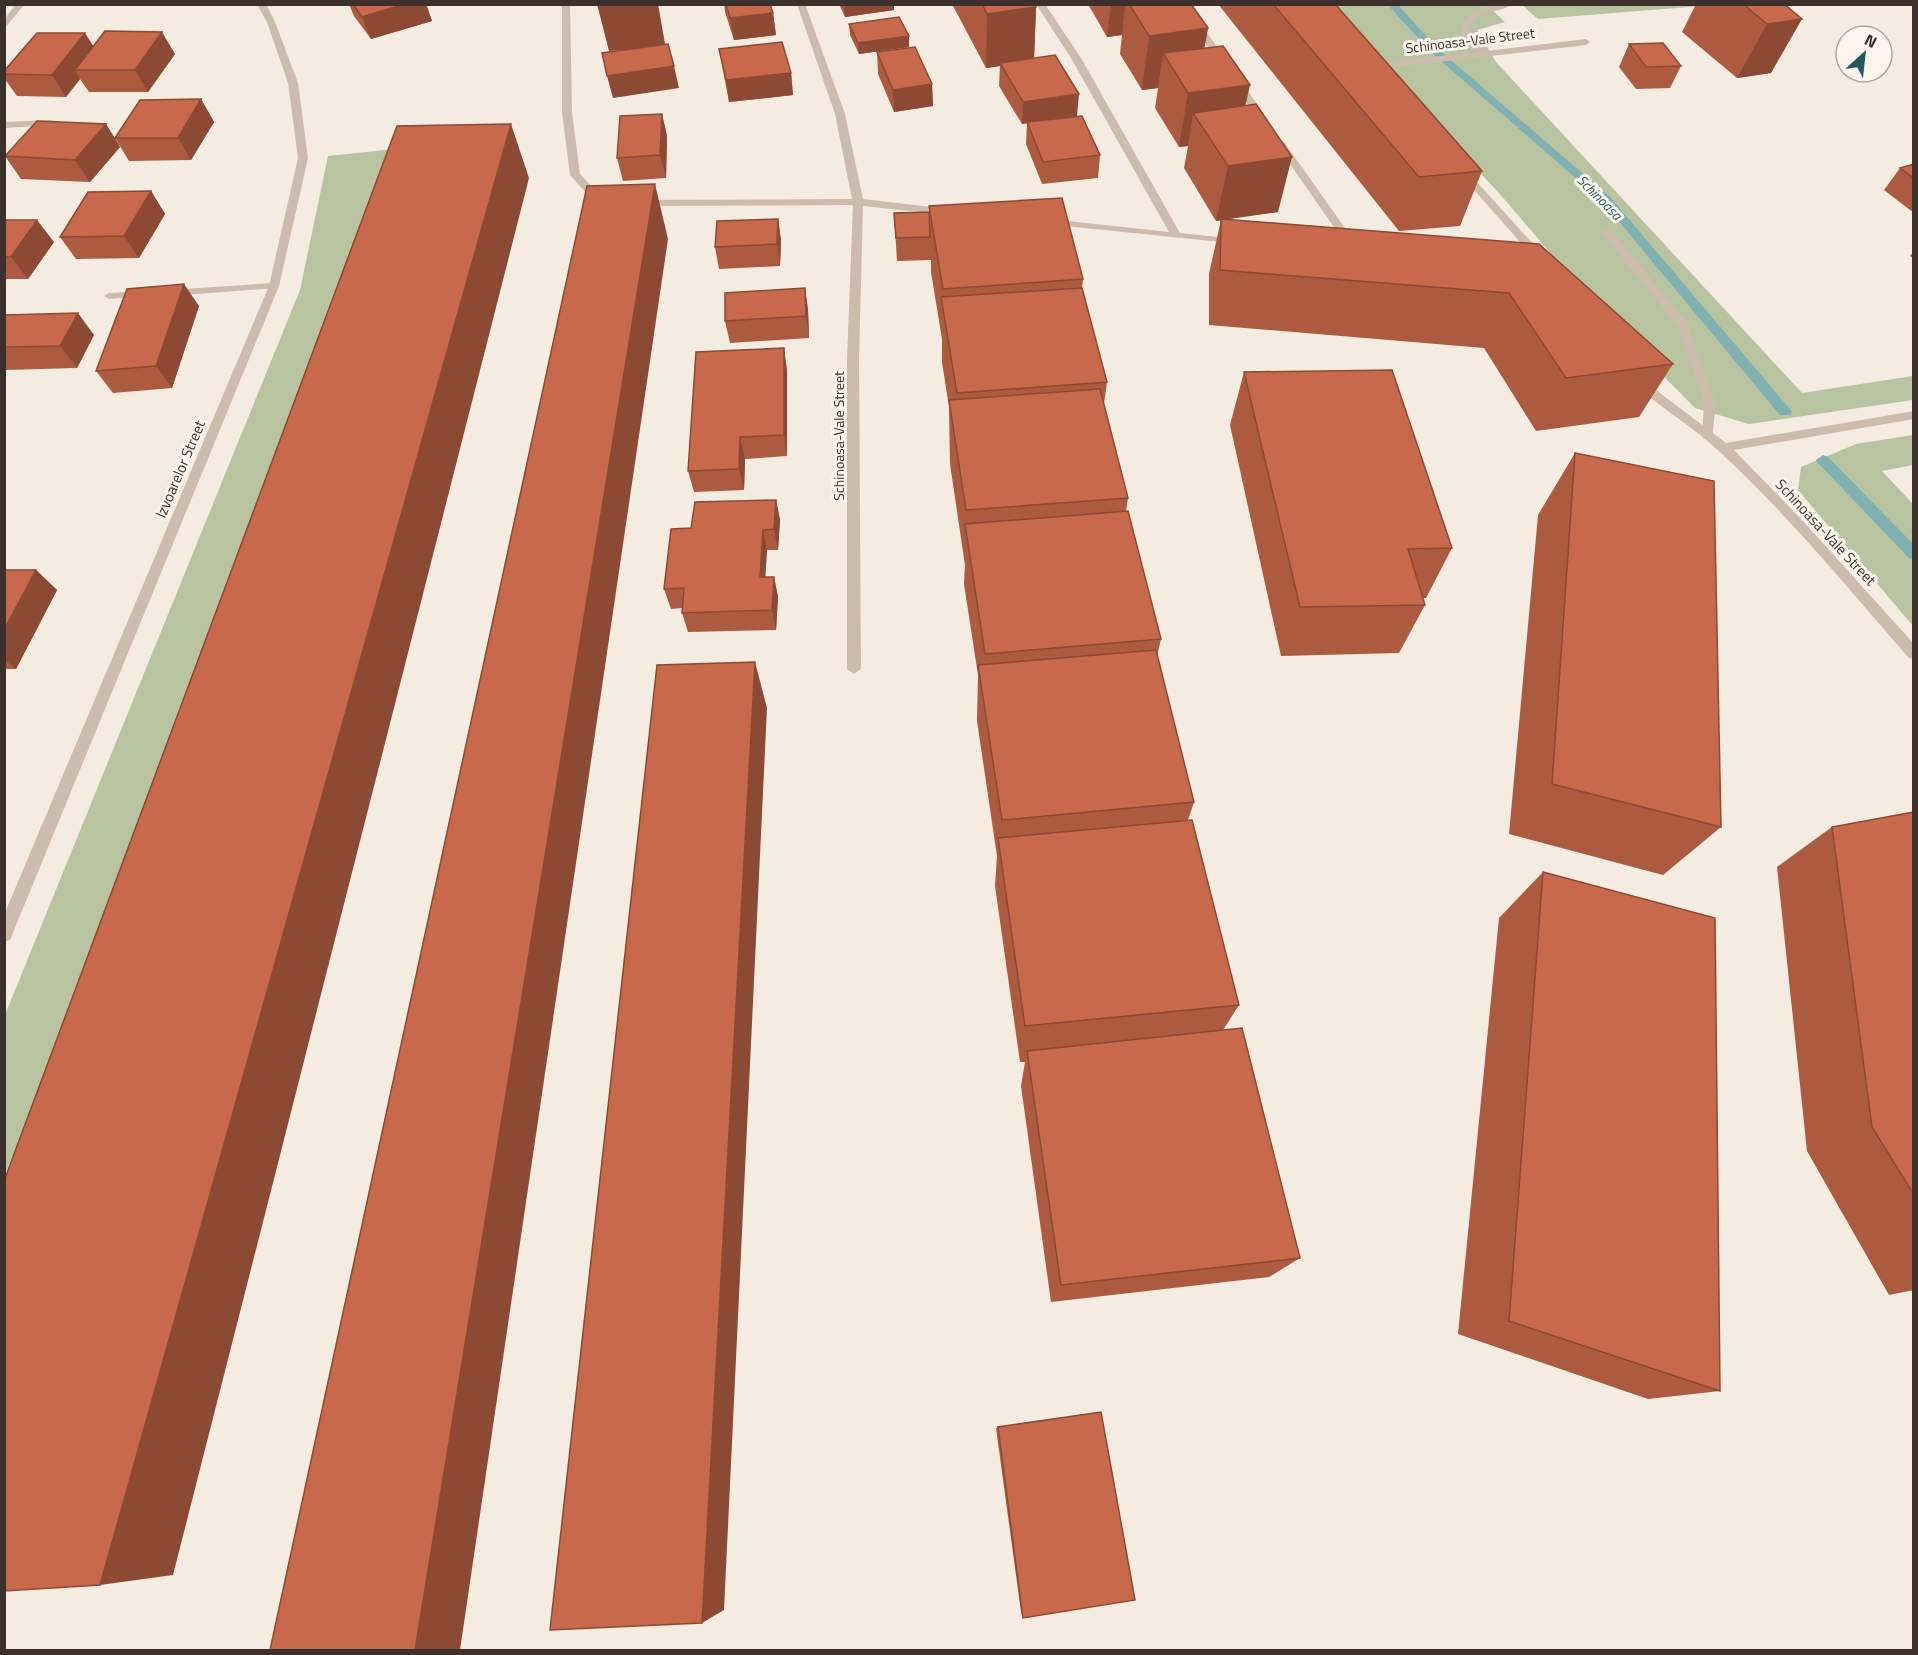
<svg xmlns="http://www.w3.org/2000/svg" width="1918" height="1655" font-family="'Titillium Web',sans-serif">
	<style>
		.green { fill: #b8c4a0 }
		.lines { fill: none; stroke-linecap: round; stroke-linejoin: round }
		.stream { fill: #7fb0b2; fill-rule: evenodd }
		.service { fill: #cdbbac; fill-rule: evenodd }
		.minor { fill: #cdbbac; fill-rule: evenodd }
		.wall { fill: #ac5a40 }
		.shaded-wall { fill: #8c4a34 }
		.building { fill: #c8694b; stroke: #8c4a34; stroke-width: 1.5 }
		.labels { text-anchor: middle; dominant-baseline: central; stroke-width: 6; stroke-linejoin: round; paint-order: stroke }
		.far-street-label { font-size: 14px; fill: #3b302b; stroke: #fbf5ee }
		.far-water-label { font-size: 14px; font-style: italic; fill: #1f5a5e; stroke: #fbf5ee }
		.street-label { font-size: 15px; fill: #3b302b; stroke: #fbf5ee }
	</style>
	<rect width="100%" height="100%" fill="#f4ebe1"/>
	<path class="green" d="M1310,5H1487L1505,22L1477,30L1496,62L1802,393L1913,376V400L1749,424L1695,408L1608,320L1499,193L1403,91Z
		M1522,5H1714L1538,19Z
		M414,147L234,615L5,1174V1015L300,290L328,156Z
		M1913,435V465L1882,471L1913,504V626L1798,490L1801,467L1856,444Z"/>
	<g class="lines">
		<path class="stream" d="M1387,4H1397L1438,49L1610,197L1790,409L1791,412L1790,415H1780L1602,201L1432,53Z
			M1823,455L1828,457L1914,545V559L1909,558L1818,463L1816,460Z"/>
		<path class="service" d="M1493,5H1511C1496,15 1475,7 1469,32L1486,51L1586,39L1590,42L1586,45L1369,70L1364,67L1369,64L1477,52L1461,32C1465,14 1476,9 1493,5Z
			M51,120L56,123L54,125L4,128V122Z
			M1607,229L1611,230L1688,324L1716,404L1712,439H1704L1702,436L1704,404L1677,325L1603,234L1602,232Z
			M274,283L278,284V288L169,296L164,293L169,290Z
			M146,291L151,294L150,296L109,299L104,296L109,293Z"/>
		<path class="minor" d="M16,4H25L4,29V20Z
			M257,4H266L275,22L298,83L308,158L279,286L12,935L10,940L4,942V915L269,286L298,158L288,83L267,22Z
			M562,4H570L572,112L580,174L596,191L609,197L604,200L588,195L570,175L562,112Z
			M797,4H805L845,114L863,199L948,209L953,212L948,215L863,206L859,359L861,669L854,674L847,669V359L853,205L639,206L634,203L639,200L852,199L835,114Z
			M1036,4H1045L1081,58L1180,233L1237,239L1241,240V244L1045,224L1044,222L1049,219L1169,232L1071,58Z
			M1178,4H1187L1268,120L1266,122H1260Z
			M1278,142H1284L1357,245L1356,247H1348L1276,144Z
			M1460,170H1466L1543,255V259H1535L1460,174Z
			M1640,378L1726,443L1914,411V419L1734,450L1803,521L1914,644V659L1909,658C1848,588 1789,516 1721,453C1695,428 1663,410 1636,385V379Z"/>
	</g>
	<path class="wall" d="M349,4H426L432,21L371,39L354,16Z
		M724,4H770L773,13L776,35L734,40L725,12Z
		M839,4H894V10L845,17Z
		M952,4H1035L1036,7L1034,58L1077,116L1055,119L1100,155L1098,178L1042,184L1026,144L1027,123L1022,124L999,86L1000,66L986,68Z
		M1088,4H1191L1208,28L1204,48L1245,106L1278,212L1226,219L1539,244L1673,364L1639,417L1536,431L1484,348L1209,325V274L1221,220L1216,221L1184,168L1188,146L1179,147L1155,108L1158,88L1142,90L1120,54L1122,35L1107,37Z
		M1218,4H1335L1482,171L1460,226L1399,231Z
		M1696,4H1784L1771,73L1737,78L1682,32Z
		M849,24L909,36V47L859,54L850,35Z
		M1629,44L1681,66L1670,88L1636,89L1619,67Z
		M93,47L175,54L148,92H89L80,79L66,97L17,96L4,78V71Z
		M719,49L791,73L793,95L729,102Z
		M877,52L932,84L933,106L894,112L878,74Z
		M201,99L214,122L191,160L129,161L115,138Z
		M662,114L667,136L666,178L623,181L617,158Z
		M106,124L120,147L90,182L21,179L5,156Z
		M1914,164V213L1884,190L1900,168Z
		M151,191L165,214L139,258L76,259L60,237Z
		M929,206L1083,279L1082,289L1107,382L1104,404L1128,498L1126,511L1161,639L1157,656L1194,802L1188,820L1239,1005L1223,1030L1300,1258L1269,1277L1051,1302L1021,1086L1025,1062H1020L995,886L997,856L977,721L978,675L964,584L965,565L950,464L949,407L942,362V339L931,272V260L897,261L894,213L929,212Z
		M778,219L781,241L780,266L719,269L715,247Z
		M4,220L54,242L28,279H4Z
		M1914,251V259L1910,256Z
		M805,288L808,310L809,338L730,343L725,321Z
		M199,306L172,388L113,393L96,371Z
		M4,315L94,335L77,368L4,370Z
		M787,370V456L745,459L744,490L694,492L688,471Z
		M1244,372L1452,548L1426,598H1423L1425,605L1399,653L1281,656L1230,425Z
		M1575,453L1721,827L1663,875L1509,834L1538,515Z
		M776,500L780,520L778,550H767L765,577H774L778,597L776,630L688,632L682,613V608L671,609L664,589L691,528Z
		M4,570H36L57,590L16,669H4Z
		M1914,812V1290L1889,1295L1807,1151L1777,867L1832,827Z
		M1543,872L1720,1391L1648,1399L1458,1334L1499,918Z
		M998,1427L1023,1618L1021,1612L996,1428Z"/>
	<path class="shaded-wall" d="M405,4H426L432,21L371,39L362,17Z
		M597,4H658L667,55L623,59L621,50L609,51Z
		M850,4H894V10L845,17L844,5Z
		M1111,4H1125L1122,35L1107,37Z
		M1036,7L1034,61L1000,63V66L986,68L987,14Z
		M773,13L776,35L734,40L730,18Z
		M1802,19L1771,73L1737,78L1767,24Z
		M1208,28L1198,83L1163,53L1158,88L1142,90L1149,36Z
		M162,32L175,54L148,92L135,70Z
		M85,33L99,55L75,70L80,79L66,97L52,75Z
		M909,36V47L859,54L858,43Z
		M674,66L679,88L613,98L607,76Z
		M791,73L793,95L729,102L726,80Z
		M932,84L933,106L894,112L893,90Z
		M1250,85L1238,139L1193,113L1188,146L1179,147L1188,93Z
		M1079,94L1077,116L1022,124L1023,102Z
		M201,99L214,122L191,160L178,138Z
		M662,114L667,136L666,178L660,155Z
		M106,124L120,147L90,182L75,160Z
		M511,124L529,178L173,1575L100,1585Z
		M1292,157L1278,212L1216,221L1228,166Z
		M655,184L668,239L460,1650H415Z
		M151,191L165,214L139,258L124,236Z
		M778,219L781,241L780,266L777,244Z
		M37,220L54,242L28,279L11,257Z
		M184,284L199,306L172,388L156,366Z
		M805,288L808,310L809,338L806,316Z
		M78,313L94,335L77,368L60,346Z
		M784,348L787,370V456L784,435Z
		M740,437L745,459L744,490L739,469Z
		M776,500L780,520L778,550L774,529Z
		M763,530L767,550L764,597L760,577Z
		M36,570L57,590L16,669L4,659V630Z
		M774,577L778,597L776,630L772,610Z
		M755,662L767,708L724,1610L702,1623Z"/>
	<path class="building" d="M353,4H405L362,17Z
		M726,4H770L773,13L730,18Z
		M982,4H1035L1036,7L987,14Z
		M1129,4H1191L1208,28L1149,36Z
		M1273,4H1335L1482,171L1419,177Z
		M1743,4H1784L1802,19L1767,24Z
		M899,17L909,36L858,43L849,24Z
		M105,31L162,32L135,70H75Z
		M37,33H85L52,75L4,74V71Z
		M782,42L791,73L726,80L719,49Z
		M1663,43L1681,66L1646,67L1629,44Z
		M668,44L674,66L607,76L602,53Z
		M1223,46L1250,85L1188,93L1163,53Z
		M915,47L932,84L893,90L877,52Z
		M1055,55L1079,94L1023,102L1000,63Z
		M201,99L178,138H115L140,100Z
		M1256,104L1292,157L1228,166L1193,113Z
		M662,114L660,155L617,158L620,116Z
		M1082,116L1100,155L1043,162L1027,122Z
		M37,121L106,124L75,160L5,156Z
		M511,124L100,1585L4,1591V1181L397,126Z
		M1914,164V178L1900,168Z
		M655,184L415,1650H270L587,186Z
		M151,191L124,236L60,237L88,192Z
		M1062,198L1083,279L943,289L929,206Z
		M929,212L930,237L896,238L894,213Z
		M778,219L777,244L715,247L717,221Z
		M1221,219L1539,244L1673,364L1566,378L1509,293L1220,270Z
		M4,220H37L11,257H4Z
		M184,284L156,366L96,371L127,289Z
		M805,288L806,316L725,321V293Z
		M1082,288L1107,382L957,393L941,297Z
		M78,313L60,346L4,347V315Z
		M784,348V435L740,437L739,469L688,471L696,352Z
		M1392,370L1452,548L1408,549L1425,605L1300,607L1244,372Z
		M1100,389L1128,498L966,510L949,400Z
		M1575,453L1714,481L1721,827L1552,784Z
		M776,500L774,529L763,530L760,577H774L772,610L682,613L684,588L664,589L671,529L691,528L695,502Z
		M1128,511L1161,639L985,654L965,524Z
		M4,570H36L4,630Z
		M1156,650L1194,802L1002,820L978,665Z
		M755,662L702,1623L550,1630L657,665Z
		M1914,812V1195L1872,1127L1832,827Z
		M1192,820L1239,1005L1025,1026L998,838Z
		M1543,872L1715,918L1720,1391L1509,1321Z
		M1242,1028L1300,1258L1061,1285L1027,1051Z
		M1101,1412L1135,1600L1023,1618L998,1427Z"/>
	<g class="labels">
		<g class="far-street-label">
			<text transform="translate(1470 40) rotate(-7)">Schinoasa-Vale Street</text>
			<text transform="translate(838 436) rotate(-90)">Schinoasa-Vale Street</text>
		</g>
		<g class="far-water-label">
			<text transform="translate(1600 197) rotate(45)">Schinoasa</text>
		</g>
		<g class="street-label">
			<text transform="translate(180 469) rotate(-67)">Izvoarelor Street</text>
			<text transform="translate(1826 532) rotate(47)">Schinoasa-Vale Street</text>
		</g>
	</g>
	<rect width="1918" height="1655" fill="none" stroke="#3b302b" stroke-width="12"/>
	<g transform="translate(1864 54) rotate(27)"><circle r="28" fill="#fbf5ee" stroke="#aea6a0" stroke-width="1.5"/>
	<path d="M0-4.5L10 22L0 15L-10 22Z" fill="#1f5a5e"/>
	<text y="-9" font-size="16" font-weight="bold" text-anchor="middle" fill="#3b302b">N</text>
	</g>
</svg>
